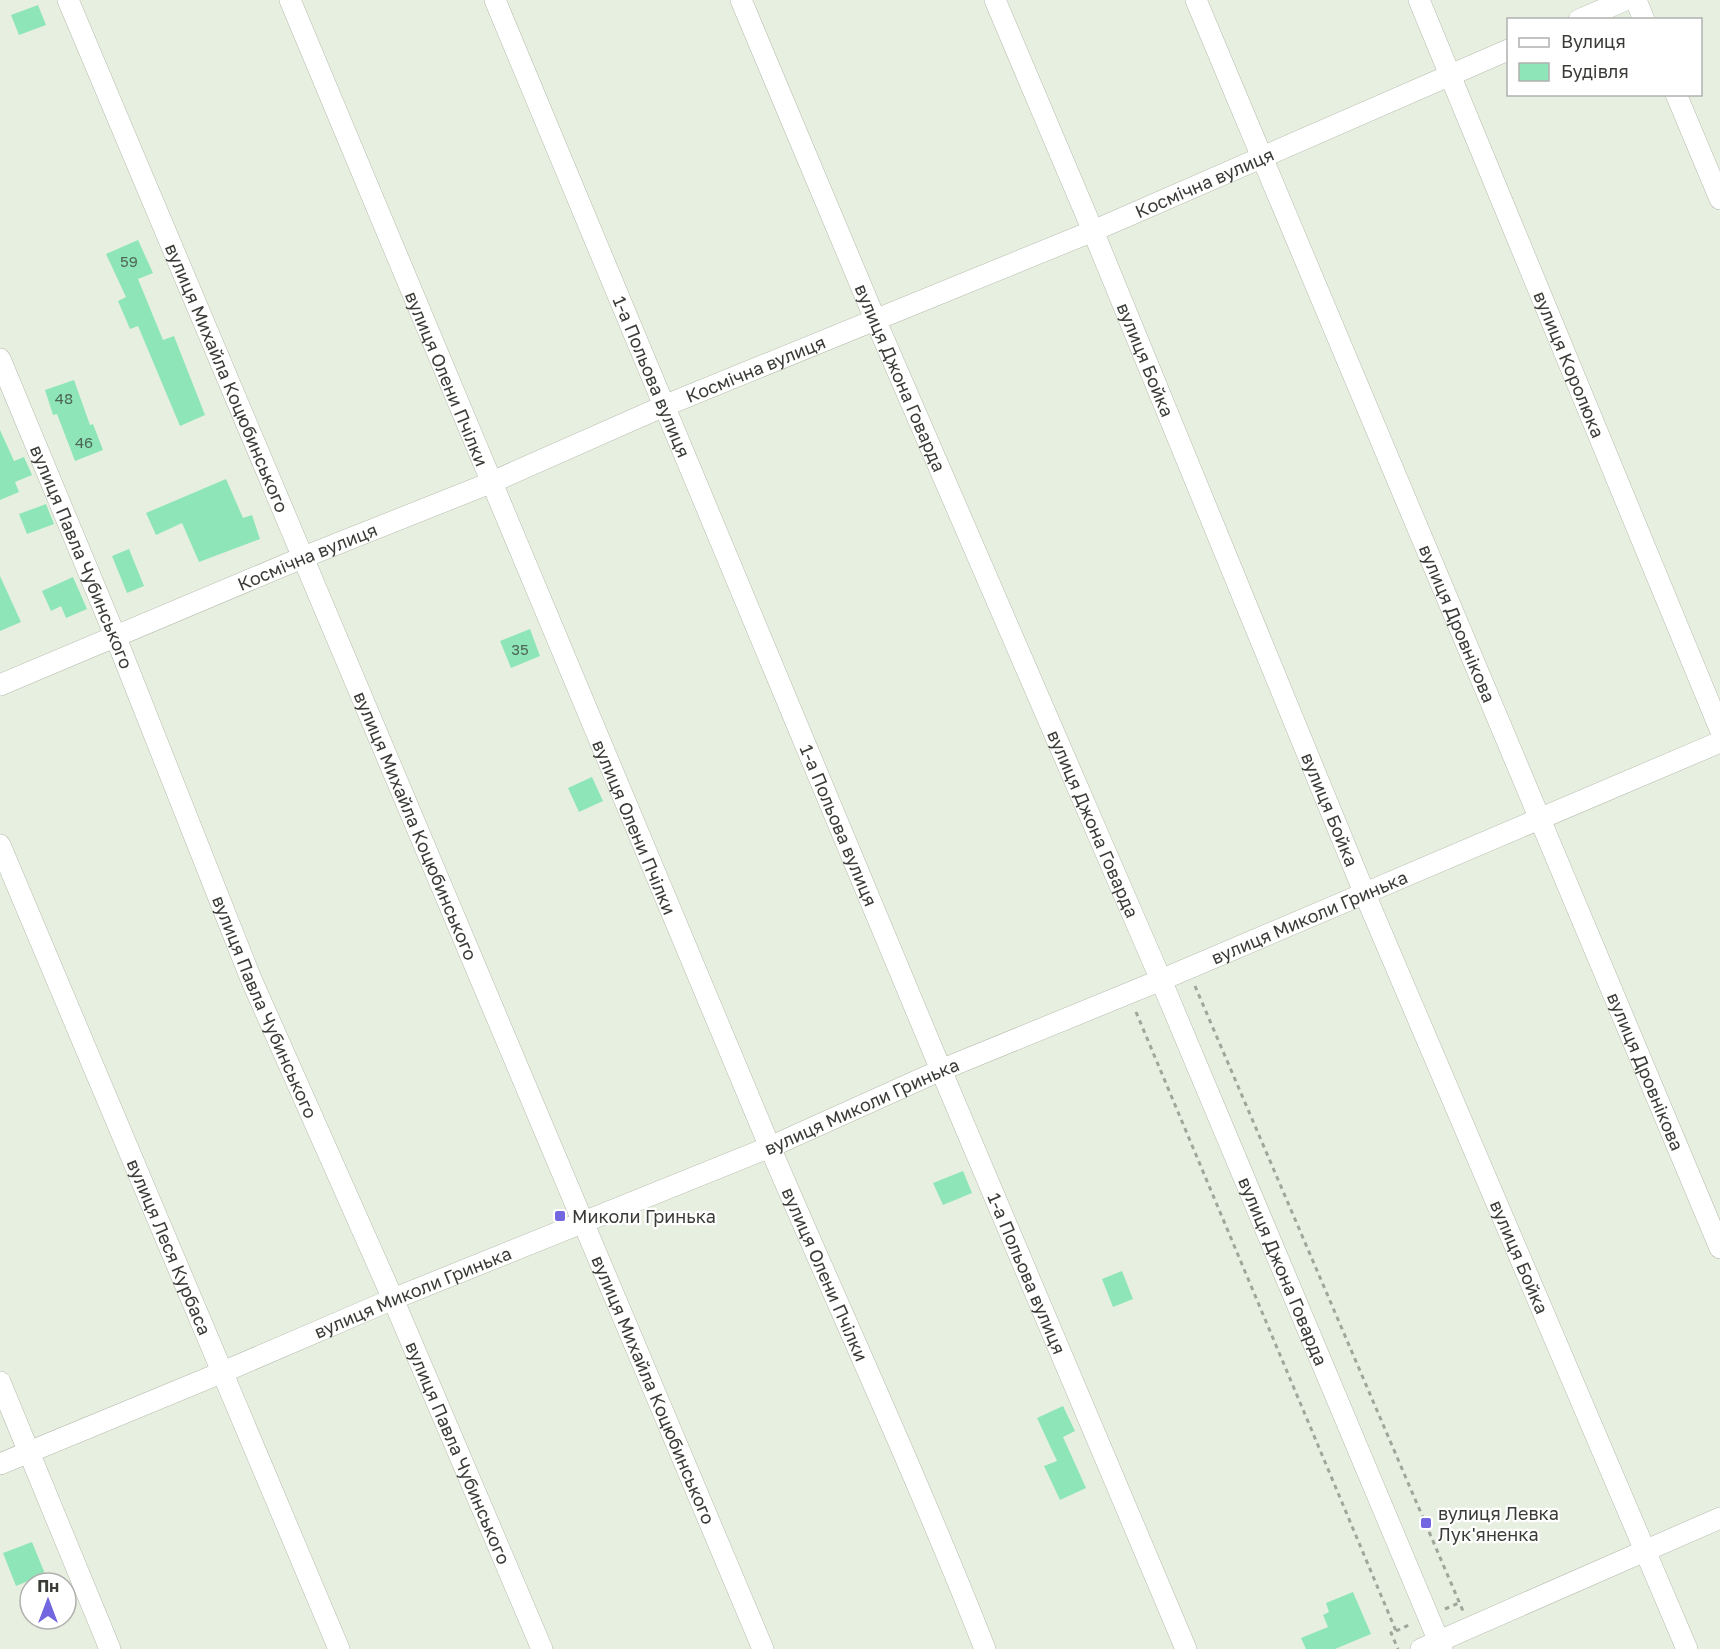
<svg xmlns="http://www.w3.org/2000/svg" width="1720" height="1649" font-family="'Golos Text',sans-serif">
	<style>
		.building { fill: #8ee6b8 }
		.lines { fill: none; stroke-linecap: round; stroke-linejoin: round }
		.minor-casing { stroke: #b6bdae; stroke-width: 22 }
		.path { stroke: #a0a69b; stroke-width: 3; stroke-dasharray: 4.5 4.5; stroke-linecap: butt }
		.minor { stroke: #fff; stroke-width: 21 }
		.poi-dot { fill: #7266e1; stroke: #fff; stroke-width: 2 }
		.labels { text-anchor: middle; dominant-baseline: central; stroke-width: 4.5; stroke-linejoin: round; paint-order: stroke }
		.number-label { font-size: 15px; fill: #4f6757 }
		.street-label { font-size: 18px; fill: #3a3d37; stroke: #fff }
		.poi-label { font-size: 18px; fill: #3a3d37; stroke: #fff; text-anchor: start }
	</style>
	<rect width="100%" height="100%" fill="#e7efe0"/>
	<path class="building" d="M38,5L46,25L19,35L11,15Z
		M138,240L153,273L138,279L163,340L174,336L205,415L180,426L138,326L130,329L118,301L126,297L106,254Z
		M74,380L90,425L93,424L103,450L75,461L57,414L53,415L45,390Z
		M0,430L14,461L24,457L32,475L15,482L19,492L0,500Z
		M226,479L243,518L252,515L260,539L199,562L182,523L156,535L146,513Z
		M46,504L54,524L27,534L19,514Z
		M129,549L144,586L127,593L112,556Z
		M0,576L21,622L0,631Z
		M73,577L87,609L66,618L61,606L51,611L42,591Z
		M530,629L540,656L511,668L500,641Z
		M592,777L603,801L579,812L568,788Z
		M963,1171L972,1193L943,1205L933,1183Z
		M1122,1271L1133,1299L1113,1307L1102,1279Z
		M1063,1406L1075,1431L1063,1437L1086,1488L1060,1500L1044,1466L1057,1461L1037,1418Z
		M32,1542L45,1574L16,1586L3,1553Z
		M1353,1592L1371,1634L1335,1649H1306L1301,1638L1328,1627L1323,1615L1329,1612L1326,1603Z"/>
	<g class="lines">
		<defs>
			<g id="minor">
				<path id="s1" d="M68,0L763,1649"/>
				<path id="s2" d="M290,0C448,382 607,764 769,1145C841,1313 918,1479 985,1649"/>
				<path id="s3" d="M495,0L941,1070L1186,1649"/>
				<path id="s4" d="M741,0L875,319L1161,980L1442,1649"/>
				<path id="s5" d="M995,0L1093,231L1364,892L1687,1649"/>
				<path id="s6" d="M1196,0L1720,1248"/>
				<path id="s7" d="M1419,0L1720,729"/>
				<path d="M1636,0L1644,20"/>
				<path d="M1579,20L1625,0"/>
				<path d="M1676,94L1720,199"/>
				<path id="s8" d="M0,359L116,638L251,979L393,1299L542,1649"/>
				<path id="s9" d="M0,685L304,557L490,483L664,406L1093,231L1508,50"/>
				<path id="s10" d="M0,845L339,1649"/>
				<path d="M0,1382L110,1649"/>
				<path id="s11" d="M0,1464L223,1372L393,1299L770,1147L941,1070L1161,980L1720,742"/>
				<path d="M1421,1649L1720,1518"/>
			</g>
		</defs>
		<use href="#minor" class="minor-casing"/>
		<path class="path" d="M1195,986L1463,1611
			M1136,1012L1396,1631L1391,1633L1398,1649
			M1445,1609L1459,1603
			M1396,1631L1411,1624"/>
		<use href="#minor" class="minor"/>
	</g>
	<g class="poi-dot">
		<rect x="554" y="1210" width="12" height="12" rx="3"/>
		<rect x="1420" y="1517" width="12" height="12" rx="3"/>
	</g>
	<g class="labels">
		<g class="number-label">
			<text x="129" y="261">59</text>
			<text x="64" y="398">48</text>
			<text x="84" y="442">46</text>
			<text x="520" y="649">35</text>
		</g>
		<g class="street-label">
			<text stroke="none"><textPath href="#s9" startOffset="1305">Космічна вулиця</textPath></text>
			<text stroke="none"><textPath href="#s5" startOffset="390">вулиця Бойка</textPath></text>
			<text stroke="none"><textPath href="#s7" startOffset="394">вулиця Королюка</textPath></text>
			<text stroke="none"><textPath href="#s9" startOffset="819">Космічна вулиця</textPath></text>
			<text stroke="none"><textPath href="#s1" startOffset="410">вулиця Михайла Коцюбинського</textPath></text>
			<text stroke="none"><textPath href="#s3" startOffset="408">1-а Польова вулиця</textPath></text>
			<text stroke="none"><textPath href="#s2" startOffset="410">вулиця Олени Пчілки</textPath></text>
			<text stroke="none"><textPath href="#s4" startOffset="410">вулиця Джона Говарда</textPath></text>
			<text stroke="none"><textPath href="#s8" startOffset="214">вулиця Павла Чубинського</textPath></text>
			<text stroke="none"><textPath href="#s9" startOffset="333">Космічна вулиця</textPath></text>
			<text stroke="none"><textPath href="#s6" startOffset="676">вулиця Дровнікова</textPath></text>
			<text stroke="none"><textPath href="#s5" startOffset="876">вулиця Бойка</textPath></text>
			<text stroke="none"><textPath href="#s4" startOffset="896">вулиця Джона Говарда</textPath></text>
			<text stroke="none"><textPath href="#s1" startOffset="896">вулиця Михайла Коцюбинського</textPath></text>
			<text stroke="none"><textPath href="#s3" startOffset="894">1-а Польова вулиця</textPath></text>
			<text stroke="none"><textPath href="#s2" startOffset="896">вулиця Олени Пчілки</textPath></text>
			<text stroke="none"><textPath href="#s11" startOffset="1419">вулиця Миколи Гринька</textPath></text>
			<text stroke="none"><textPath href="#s8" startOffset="700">вулиця Павла Чубинського</textPath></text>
			<text stroke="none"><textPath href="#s6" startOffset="1162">вулиця Дровнікова</textPath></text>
			<text stroke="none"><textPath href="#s11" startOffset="933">вулиця Миколи Гринька</textPath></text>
			<text stroke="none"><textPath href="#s10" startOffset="436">вулиця Леся Курбаса</textPath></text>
			<text stroke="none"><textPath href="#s5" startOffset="1362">вулиця Бойка</textPath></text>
			<text stroke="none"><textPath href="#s4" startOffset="1382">вулиця Джона Говарда</textPath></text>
			<text stroke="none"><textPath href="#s2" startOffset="1382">вулиця Олени Пчілки</textPath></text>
			<text stroke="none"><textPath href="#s3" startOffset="1380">1-а Польова вулиця</textPath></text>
			<text stroke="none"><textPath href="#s11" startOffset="447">вулиця Миколи Гринька</textPath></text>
			<text stroke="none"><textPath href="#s1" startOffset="1508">вулиця Михайла Коцюбинського</textPath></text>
			<text stroke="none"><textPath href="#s8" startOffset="1186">вулиця Павла Чубинського</textPath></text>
		</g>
		<g class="poi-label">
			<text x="572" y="1216">Миколи Гринька</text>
			<text x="1438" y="1513">вулиця Левка<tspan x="1438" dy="21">Лук'яненка</tspan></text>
		</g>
	</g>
	<rect x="1507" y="18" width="195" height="78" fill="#ffffff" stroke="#b0b1af" stroke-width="1.5"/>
	<rect x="1519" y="38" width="30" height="9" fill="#ffffff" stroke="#b0b1af" stroke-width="1.5"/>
	<text x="1561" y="48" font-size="18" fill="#3a3d37">Вулиця</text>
	<rect x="1519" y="63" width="30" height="18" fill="#8ee6b8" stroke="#b0b1af" stroke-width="1.5"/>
	<text x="1561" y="78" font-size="18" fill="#3a3d37">Будівля</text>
	<g transform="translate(48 1601)"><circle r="28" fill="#ffffff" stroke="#b0b1af" stroke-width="1.5"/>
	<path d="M0-4.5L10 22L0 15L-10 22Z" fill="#7266e1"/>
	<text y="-9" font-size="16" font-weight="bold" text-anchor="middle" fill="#3a3d37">Пн</text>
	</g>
</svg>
